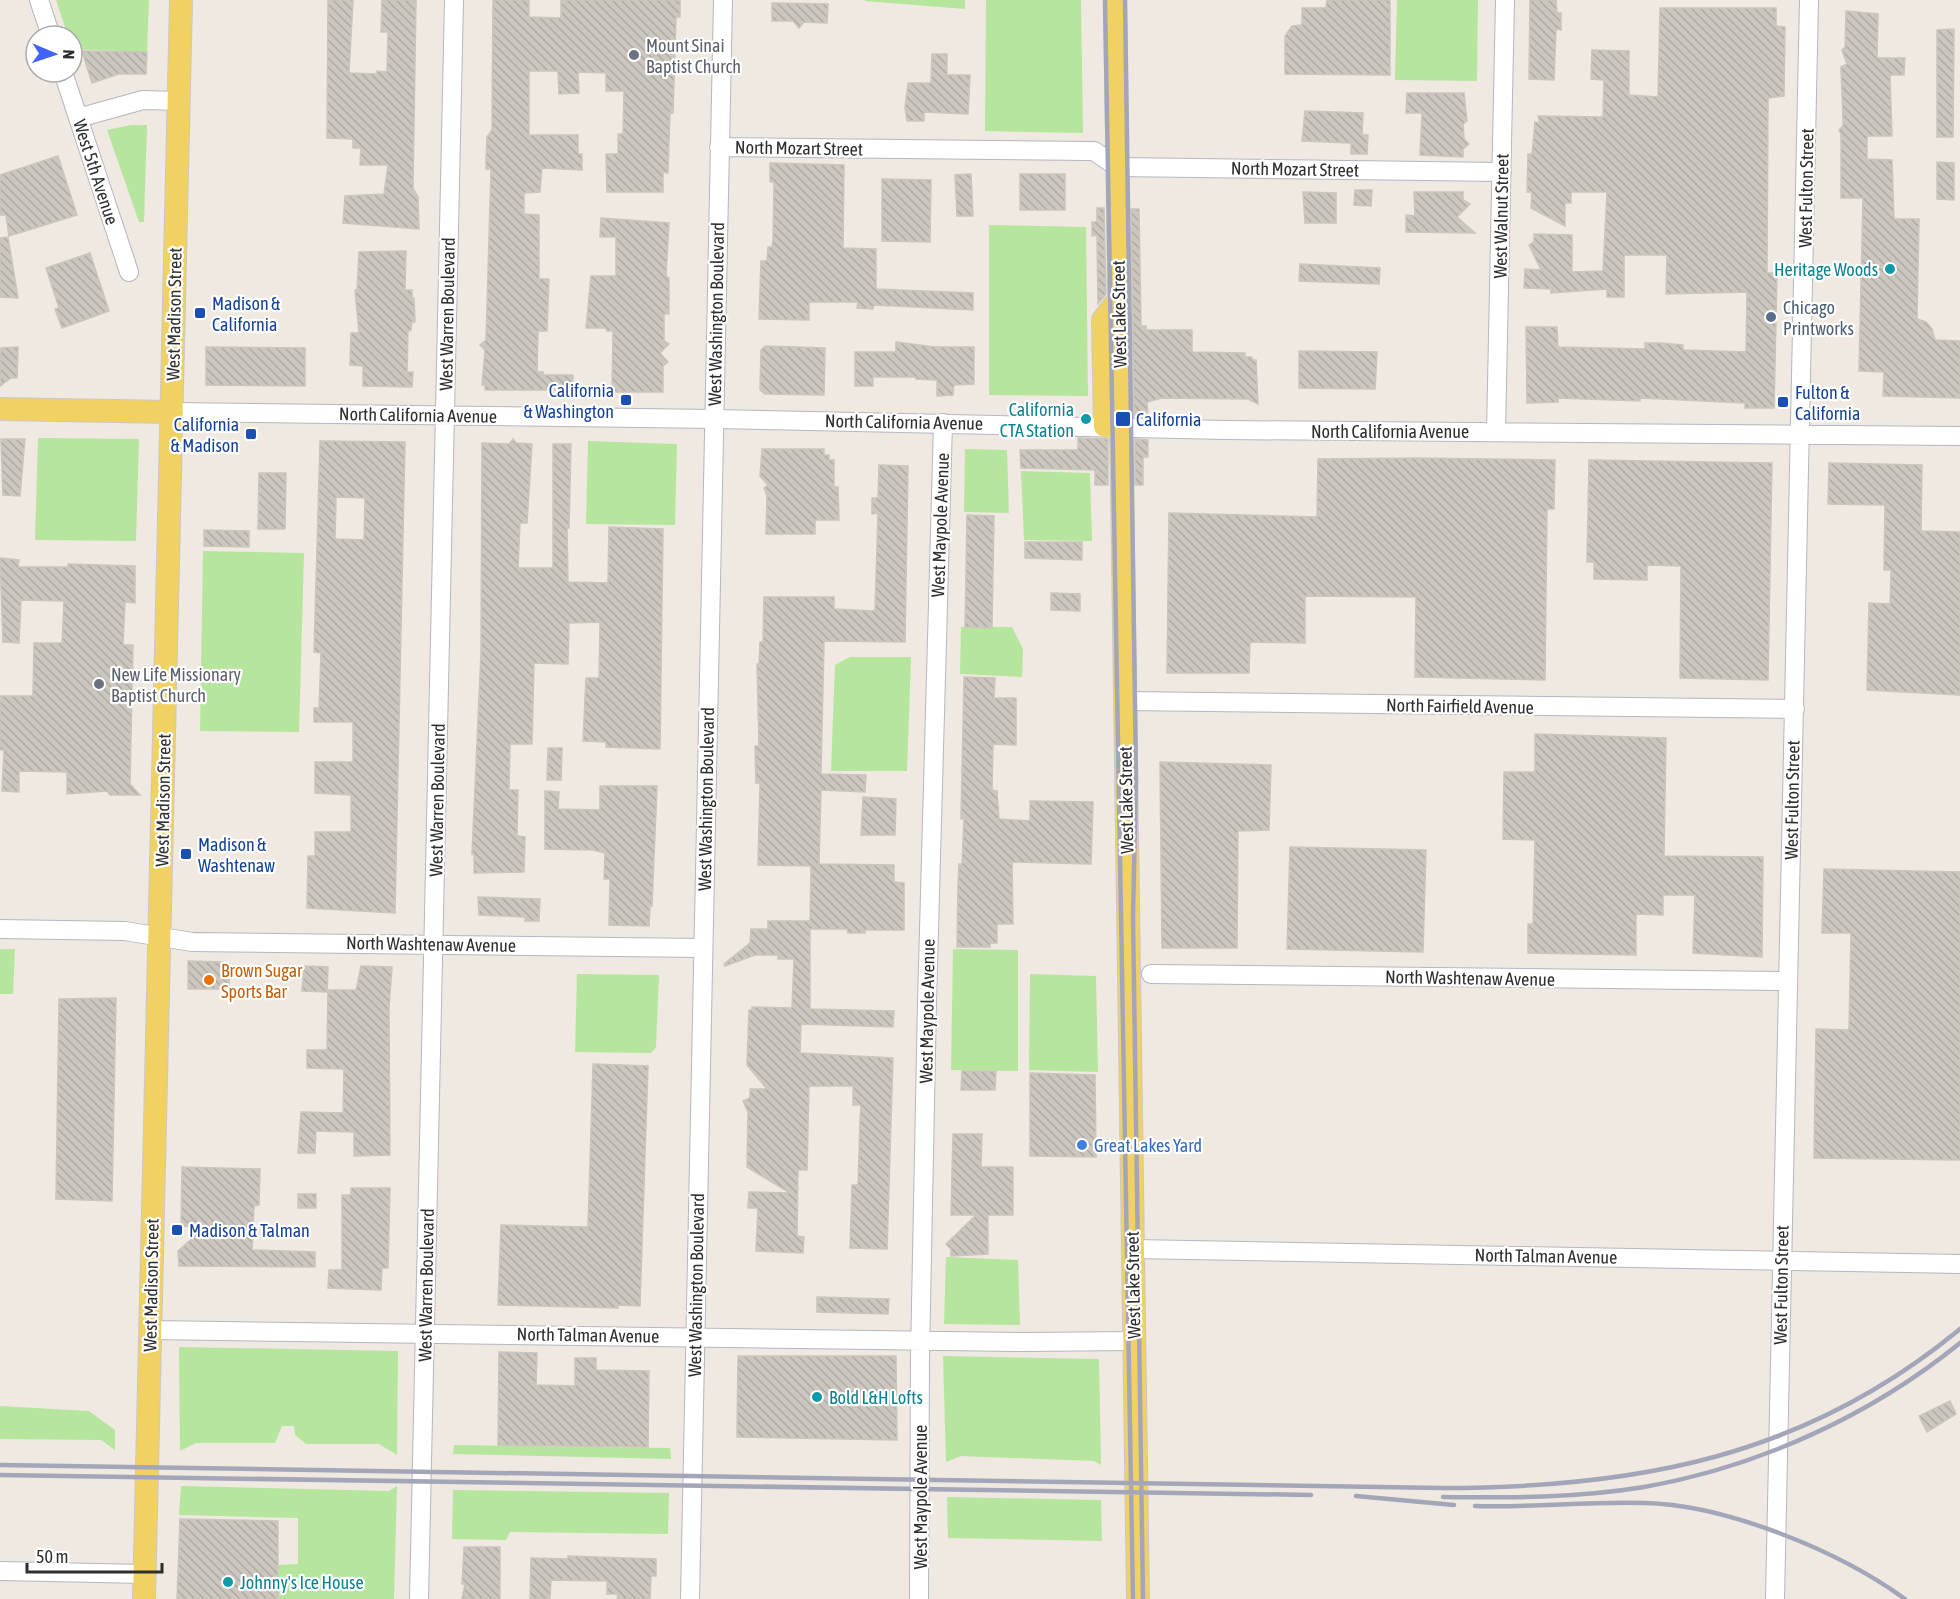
<svg xmlns="http://www.w3.org/2000/svg" width="1960" height="1599" font-family="'Asap Condensed',sans-serif">
	<style>
		.grass { fill: #b6e59e }
		.building { fill: url(#building-back-hatch); stroke: #cbc5ba; stroke-width: 1.5; fill-rule: evenodd }
		.lines { fill: none; stroke-linecap: round; stroke-linejoin: round }
		.minor-casing { stroke: #b4b7c1; stroke-width: 20 }
		.major-casing { stroke: #c9c9c9; stroke-width: 24 }
		.minor { stroke: #fff; stroke-width: 18 }
		.major { stroke: #f2d163; stroke-width: 22 }
		.rail { stroke: #a3a6b8; stroke-width: 4.5 }
		.worship-dot { fill: #6b7280; stroke: #fff; stroke-width: 2 }
		.culture-dot { fill: #0f9aa8; stroke: #fff; stroke-width: 2 }
		.transit-dot { fill: #1a4fb4; stroke: #fff; stroke-width: 2 }
		.service-dot { fill: #5c6f8a; stroke: #fff; stroke-width: 2 }
		.food-dot { fill: #e8710a; stroke: #fff; stroke-width: 2 }
		.shop-dot { fill: #3f7fe0; stroke: #fff; stroke-width: 2 }
		.labels { text-anchor: middle; dominant-baseline: central; stroke-width: 4.5; stroke-linejoin: round; paint-order: stroke }
		.worship-label { font-size: 18px; fill: #5b616d; stroke: #fff; text-anchor: start }
		.street-label { font-size: 18px; fill: #2e2e2e; stroke: #fff }
		.culture-label { font-size: 18px; fill: #0d838f; stroke: #fff; text-anchor: end }
		.transit-label { font-size: 18px; fill: #164399; stroke: #fff; text-anchor: start }
		.service-label { font-size: 18px; fill: #4e5e75; stroke: #fff; text-anchor: start }
		.food-label { font-size: 18px; fill: #c56008; stroke: #fff; text-anchor: start }
		.shop-label { font-size: 18px; fill: #366cbe; stroke: #fff; text-anchor: start }
	</style>
	<defs>
		<pattern id="building-back-hatch" width="6" height="6" patternUnits="userSpaceOnUse" patternTransform="scale(1.5)"><rect width="6" height="6" fill="#cbc7bf"/><path d="M-1 5l2 2M0 0l6 6M5-1l2 2" fill="none" stroke="#afaba4"/></pattern>
	</defs>
	<rect width="100%" height="100%" fill="#efe9e1"/>
	<path class="grass" d="M56,0H149L147,52L73,49L72,36H68Z
		M965,0V9L865,1V0Z
		M986,0H1081L1083,133L985,131Z
		M1397,0H1478L1477,81L1395,80Z
		M131,125H147L144,222H139L107,130Z
		M989,225L1086,227L1088,396L989,395Z
		M38,438L139,439L136,541L35,540Z
		M588,441L677,444L675,525L586,524Z
		M965,449L1007,450L1009,513L964,512Z
		M1021,471L1090,473L1092,541L1024,540Z
		M203,551L304,553L299,732L200,731Z
		M961,627H1012L1023,649L1022,677L960,674Z
		M850,657H911L907,771H831L835,665Z
		M0,949H15L13,994H0Z
		M953,949L1018,950V1071L951,1070Z
		M577,974L659,975L656,1047L651,1053L575,1052Z
		M1030,974L1096,976L1098,1072L1029,1070Z
		M946,1257L1018,1260L1020,1325L944,1324Z
		M179,1347L398,1351L397,1455L379,1444H306L295,1435L294,1426H282L275,1443H196L180,1451Z
		M943,1356L1099,1359L1101,1465L1094,1461L961,1456L946,1462Z
		M0,1406L89,1411L115,1430V1450L101,1440L0,1439Z
		M454,1445L670,1448L671,1459L453,1454Z
		M181,1486L389,1491L397,1486L394,1599H278L279,1565L298,1564V1518L179,1515Z
		M453,1490L669,1493L668,1534L510,1532L506,1540L452,1539Z
		M947,1497L1101,1500L1102,1541L948,1538Z"/>
	<path class="building" d="M328,0H353L349,73L377,74V71L387,72L388,32H381L382,0H416L413,188L418,197L419,229L343,223L345,196L384,194L388,165H360L361,148H353V139L327,138Z
		M493,0H529V17L561,18V0H680V17H676L673,113L670,112L668,173L663,172V192H607L606,154H618V134H623L624,91H606V73L578,72L579,93L559,94L558,71H529V135H578V154H582V170L542,168L540,192L524,193V214L539,215V279H549L547,331H538L537,372H543V375H573L572,390H485V385H482L485,350L480,345L486,340L491,169H486V161L487,137L492,130Z
		M1327,0H1390V75L1285,74V36L1292,26L1302,25V8H1326Z
		M1530,0H1556L1557,13H1561V30L1556,29L1554,80L1529,79Z
		M772,3L828,4L827,23L804,22L799,28L793,21H772Z
		M1660,8H1776V26L1785,27L1784,96L1768,98L1767,273H1777L1774,408H1745V403L1662,399L1640,398V401L1558,398V402L1527,403L1526,327H1557L1558,347L1645,349V343H1661L1683,345V350L1746,352L1747,292L1666,294L1667,255H1624V297H1607V289L1551,293V289L1524,288L1525,269L1541,270L1529,245L1534,242V234L1572,235V272L1603,271L1607,192H1571V203H1565V226L1531,208L1532,192H1527L1528,154H1532L1535,122L1540,123L1538,116L1603,117L1604,80L1591,79L1592,50L1629,51V95L1658,97Z
		M1846,11L1878,14L1877,58H1905L1904,75H1890L1892,136H1867V159L1892,160L1894,219H1919L1917,319L1926,322L1932,329L1935,340L1960,341V398L1883,396L1884,372L1859,371L1863,198H1841V134L1839,130L1843,126V119L1841,67L1847,64L1842,50L1845,47Z
		M1954,29L1953,137H1937V30Z
		M82,51L147,52L146,74H119L92,83Z
		M932,54H947V75H970L968,114L924,112V121H907L905,108L908,83H931Z
		M1407,93H1464L1467,121L1463,124L1464,139L1469,144L1463,149V157L1420,155L1422,113H1406Z
		M1305,111L1363,113L1362,135H1368L1367,154H1351V143L1302,141Z
		M58,156L77,215L9,236L6,215H0V175Z
		M1937,162L1954,163V200L1937,199Z
		M770,163L844,165L843,248L876,249V289L973,293V310L874,305L873,309L857,308L858,302H809V320L759,319L761,261H767L768,247H772L773,240L774,182H770Z
		M971,174L973,216H957L955,175Z
		M1020,174H1065V210H1020Z
		M882,179L931,180L930,242L882,241Z
		M1355,190H1372L1371,206L1354,205Z
		M1303,192L1336,193V223H1305Z
		M1414,192H1463V200L1470,204L1457,217L1475,233L1406,232V215L1415,216Z
		M1097,208H1104L1106,294L1098,304L1097,235L1092,236V222H1097Z
		M1131,209H1139L1141,326H1146V330H1192V352L1245,353V357H1252V360H1256L1258,404L1248,399L1162,398L1147,402L1148,417H1134Z
		M601,218L669,223L666,276L669,278V314H664V341L669,344L660,353L668,362L663,366V392H612L613,331H607L606,328H586L591,276H616V237H600Z
		M8,237L18,298L0,297V238Z
		M406,251L405,290H412V298H414L415,322H412L411,330L408,331L407,372H413L412,387L363,386V366L350,365L351,333H359L355,290H357L359,252Z
		M90,253L109,311L62,328L55,309L59,308L46,268Z
		M1300,264L1380,268L1379,284L1299,281Z
		M896,342L935,347H974V384L954,385L953,395L937,396V380L916,379V377H873V386H855V352H896Z
		M765,346L825,348L824,395L765,394L760,390L761,350Z
		M18,347L17,378H11L0,386L1,348Z
		M206,347L305,348V386L206,385Z
		M1299,351L1377,352L1375,389L1299,388Z
		M1078,438L1108,439V485H1095V470L1021,468L1020,450H1078Z
		M1,439H25L20,496L3,495Z
		M513,439L516,443L532,444L527,523H520L518,568H553V444H571L569,528H567L568,582L608,583L609,527L663,529L660,749L606,747V742L583,741L586,678H599L600,622L569,623L568,664L534,663L532,744H510L509,790H518L517,836L525,837L524,872L474,873V854H472L481,653L482,443L509,444Z
		M1135,439L1148,440V457H1143V485H1135Z
		M320,441L405,442L395,913L307,908L308,856H315V832H351V795L315,793V762H353V722H314V708H319L321,653L314,652ZM336,497L365,498L364,540L335,539Z
		M762,449H824V455H829V460H834V487H838L839,520H815V534H766L767,496L764,488L768,485L760,476Z
		M1418,458L1555,460L1554,509H1547L1545,680L1415,677L1416,597L1305,596V643L1250,642L1249,673H1167L1169,513L1317,517L1318,459Z
		M1589,460L1772,463L1768,680L1680,678L1681,566L1647,565V580L1594,579V562H1587Z
		M1829,463L1922,465L1921,531L1960,532V695L1867,690L1869,603L1890,604L1891,570H1884L1885,505L1828,504Z
		M879,465L908,466L905,642L824,641L821,774L866,775L865,792L821,790L819,864L894,865V882L904,883V930H865V933H848L847,929H810V1009L894,1011L893,1027L801,1024L800,1053L893,1058L887,1249L850,1248L852,1185H858L860,1121L861,1105H853V1086H809L807,1170H798L797,1236L804,1237L803,1253L756,1251L758,1208H748L749,1192L790,1193L747,1167L748,1112L743,1101L750,1098V1089H767L747,1065L749,1010H752V1007L792,1008L794,959H778V955H755L725,966L724,964L750,943L751,929H768V921H810L811,866L758,865L760,783H756L755,746H759L757,664H759L760,642H763L764,597H834V609L875,611L878,513L872,514V498H878Z
		M259,473H286L285,529H258Z
		M967,515L994,516L992,628L965,627Z
		M204,530L249,531V547L204,546Z
		M1025,542H1082V560L1025,558Z
		M0,558L19,560L18,567H68V564L135,566V603L125,602L123,645H133L130,784L140,795H110L107,791L67,794V772L19,771V792L2,791L4,750H0V696H33L34,643H62L64,601L21,600L19,643L3,642Z
		M1051,593L1080,594V611L1051,610Z
		M964,677L995,678L994,698H1016V745L993,744L992,790L997,791L999,819L1030,821V801L1093,802L1091,864L1012,862L1013,924H997V943H990V947H957L958,884L959,864H962L964,818L961,819Z
		M1535,734L1666,738L1664,856L1763,857L1762,957L1693,953L1695,895H1663V915L1636,914V955L1528,953V924H1533L1535,840L1503,839L1504,772H1535Z
		M548,748H562L561,780H547Z
		M1160,762L1271,765L1269,830L1238,831L1237,948H1162Z
		M600,786H657L652,906H650L649,926L609,925L610,879H604L605,853L593,850L545,849V791L559,792L558,809L600,810Z
		M863,797L896,799L895,835H861Z
		M1290,847L1426,850L1423,952L1287,949Z
		M1824,869L1960,872V1160L1814,1158L1816,1029L1849,1030L1851,933H1822Z
		M478,897L540,899L539,921H525V917L479,915Z
		M188,961L222,962V971H229V989H188Z
		M304,966L328,967L327,992L302,991Z
		M361,966L392,967L389,1008L390,1155L354,1156V1132L316,1131L315,1153H298L301,1112L343,1113L344,1069L307,1068V1050H327L328,990H356Z
		M116,998L112,1201L56,1199L59,999Z
		M593,1064L648,1066L640,1306L618,1305V1308L498,1305L501,1225L588,1227Z
		M962,1071H996L995,1090H961Z
		M1030,1073L1095,1075L1096,1157L1030,1156Z
		M953,1134H982L981,1167H1013V1215H988V1254L951,1256V1249L946,1244L976,1215H951Z
		M182,1167L260,1169L259,1205L254,1206L252,1250L315,1252V1267L179,1266L178,1251L205,1227L181,1226Z
		M351,1188H390L388,1268H382L381,1290L328,1288L329,1270H342V1195H351Z
		M298,1194H316V1208H298Z
		M817,1297L889,1299L888,1314L817,1312Z
		M499,1352L537,1353L536,1385L575,1386V1358H596V1370L649,1371L648,1447L498,1445Z
		M738,1356H896L897,1440L737,1437Z
		M1950,1401L1956,1414L1927,1432L1919,1416Z
		M180,1519L278,1521V1599H177Z
		M464,1547H500V1599H462L465,1584H462Z
		M568,1556L656,1559V1576H651L650,1599H617L618,1594H607V1581L551,1580L550,1599H530L531,1558L568,1559Z"/>
	<g class="lines">
		<defs>
			<path id="minor" d="M39,0L51,36
				M63,72L129,272
				M78,118L143,100L179,101
				M719,147L1088,151H1094L1117,167L1502,172
				M172,412L714,419L1226,430L1960,436
				M1496,432L1505,0
				M1125,701L1795,709
				M0,929L125,931L192,942L703,948
				M1151,974L1788,981
				M1133,1249L1960,1264
				M150,1330L1025,1342L1134,1341
				M0,1571L145,1574
				M419,1599L454,0
				M690,1599L723,0
				M919,1599L920,1356L927,1002L943,423
				M1775,1599L1809,0"/>
			<path id="major" d="M1115,0L1138,1599
				M0,409L172,412
				M1105,426L1103,320L1119,299
				M144,1599L181,0"/>
		</defs>
		<use href="#minor" class="minor-casing"/>
		<use href="#major" class="major-casing"/>
		<use href="#minor" class="minor"/>
		<use href="#major" class="major"/>
		<path class="rail" d="M1105,0L1133,1599
			M1125,0L1136,777L1133,917L1143,1599
			M0,1465L1442,1488C1637,1488 1805,1457 1960,1329
			M0,1475L1311,1495
			M1356,1496L1454,1505
			M1443,1497C1510,1498 1577,1498 1644,1487C1758,1467 1870,1416 1960,1343
			M1475,1506C1532,1508 1588,1501 1645,1503C1727,1505 1839,1551 1905,1599"/>
	</g>
	<g class="worship-dot">
		<circle cx="634" cy="55" r="6"/>
		<circle cx="99" cy="684" r="6"/>
	</g>
	<g class="culture-dot">
		<circle cx="1890" cy="269" r="6"/>
		<circle cx="1086" cy="419" r="6"/>
		<circle cx="817" cy="1397" r="6"/>
		<circle cx="228" cy="1582" r="6"/>
	</g>
	<g class="transit-dot">
		<rect x="194" y="307" width="12" height="12" rx="3"/>
		<rect x="620" y="394" width="12" height="12" rx="3"/>
		<rect x="1777" y="396" width="12" height="12" rx="3"/>
		<rect x="1115" y="411" width="16" height="16" rx="3"/>
		<rect x="245" y="428" width="12" height="12" rx="3"/>
		<rect x="180" y="848" width="12" height="12" rx="3"/>
		<rect x="171" y="1224" width="12" height="12" rx="3"/>
	</g>
	<circle class="service-dot" cx="1771" cy="317" r="6"/>
	<circle class="food-dot" cx="209" cy="980" r="6"/>
	<circle class="shop-dot" cx="1082" cy="1145" r="6"/>
	<g class="labels">
		<g class="worship-label">
			<text x="646" y="45">Mount Sinai<tspan x="646" dy="21">Baptist Church</tspan></text>
			<text x="111" y="674">New Life Missionary<tspan x="111" dy="21">Baptist Church</tspan></text>
		</g>
		<g class="street-label">
			<text transform="translate(799 148) rotate(1)">North Mozart Street</text>
			<text transform="translate(1295 169) rotate(1)">North Mozart Street</text>
			<text transform="translate(96 172) rotate(72)">West 5th Avenue</text>
			<text transform="translate(1806 188) rotate(-89)">West Fulton Street</text>
			<text transform="translate(1501 216) rotate(-89)">West Walnut Street</text>
			<text transform="translate(174 314) rotate(-89)">West Madison Street</text>
			<text transform="translate(447 314) rotate(-89)">West Warren Boulevard</text>
			<text transform="translate(716 314) rotate(-89)">West Washington Boulevard</text>
			<text transform="translate(1119 314) rotate(-91)">West Lake Street</text>
			<text transform="translate(418 415) rotate(1)">North California Avenue</text>
			<text transform="translate(904 422) rotate(1)">North California Avenue</text>
			<text x="1390" y="431">North California Avenue</text>
			<text transform="translate(940 525) rotate(-88)">West Maypole Avenue</text>
			<text transform="translate(1460 706) rotate(1)">North Fairfield Avenue</text>
			<text transform="translate(706 799) rotate(-89)">West Washington Boulevard</text>
			<text transform="translate(163 800) rotate(-89)">West Madison Street</text>
			<text transform="translate(437 800) rotate(-89)">West Warren Boulevard</text>
			<text transform="translate(1126 800) rotate(-91)">West Lake Street</text>
			<text transform="translate(1792 800) rotate(-89)">West Fulton Street</text>
			<text transform="translate(431 944) rotate(1)">North Washtenaw Avenue</text>
			<text transform="translate(1470 978) rotate(1)">North Washtenaw Avenue</text>
			<text transform="translate(927 1011) rotate(-89)">West Maypole Avenue</text>
			<text transform="translate(1546 1256) rotate(1)">North Talman Avenue</text>
			<text transform="translate(151 1285) rotate(-89)">West Madison Street</text>
			<text transform="translate(426 1285) rotate(-89)">West Warren Boulevard</text>
			<text transform="translate(696 1285) rotate(-89)">West Washington Boulevard</text>
			<text transform="translate(1133 1285) rotate(-91)">West Lake Street</text>
			<text transform="translate(1781 1285) rotate(-89)">West Fulton Street</text>
			<text transform="translate(588 1335) rotate(1)">North Talman Avenue</text>
			<text transform="translate(920 1497) rotate(-90)">West Maypole Avenue</text>
		</g>
		<g class="culture-label">
			<text x="1878" y="269">Heritage Woods</text>
			<text x="1074" y="409">California<tspan x="1074" dy="21">CTA Station</tspan></text>
			<text x="829" y="1397" text-anchor="start">Bold L&amp;H Lofts</text>
			<text x="240" y="1582" text-anchor="start">Johnny's Ice House</text>
		</g>
		<g class="transit-label">
			<text x="212" y="303">Madison &amp;<tspan x="212" dy="21">California</tspan></text>
			<text x="614" y="390" text-anchor="end">California<tspan x="614" dy="21">&amp; Washington</tspan></text>
			<text x="1795" y="392">Fulton &amp;<tspan x="1795" dy="21">California</tspan></text>
			<text x="1136" y="419">California</text>
			<text x="239" y="424" text-anchor="end">California<tspan x="239" dy="21">&amp; Madison</tspan></text>
			<text x="198" y="844">Madison &amp;<tspan x="198" dy="21">Washtenaw</tspan></text>
			<text x="189" y="1230">Madison &amp; Talman</text>
		</g>
		<g class="service-label">
			<text x="1783" y="307">Chicago<tspan x="1783" dy="21">Printworks</tspan></text>
		</g>
		<g class="food-label">
			<text x="221" y="970">Brown Sugar<tspan x="221" dy="21">Sports Bar</tspan></text>
		</g>
		<g class="shop-label">
			<text x="1094" y="1145">Great Lakes Yard</text>
		</g>
	</g>
	<g transform="translate(54 54) rotate(92)"><circle r="28" fill="#ffffff" stroke="#ababab" stroke-width="1.5"/>
	<path d="M0-4.5L10 22L0 15L-10 22Z" fill="#4264fb"/>
	<text y="-9" font-size="16" font-weight="bold" text-anchor="middle" fill="#2e2e2e">N</text>
	</g>
	<path d="M27 1563v9h135v-9" fill="none" stroke="#2e2e2e" stroke-width="3"/>
	<text x="36" y="1563" font-size="18" fill="#2e2e2e" stroke="#ffffff" stroke-width="4.5" paint-order="stroke">50 m</text>
</svg>
